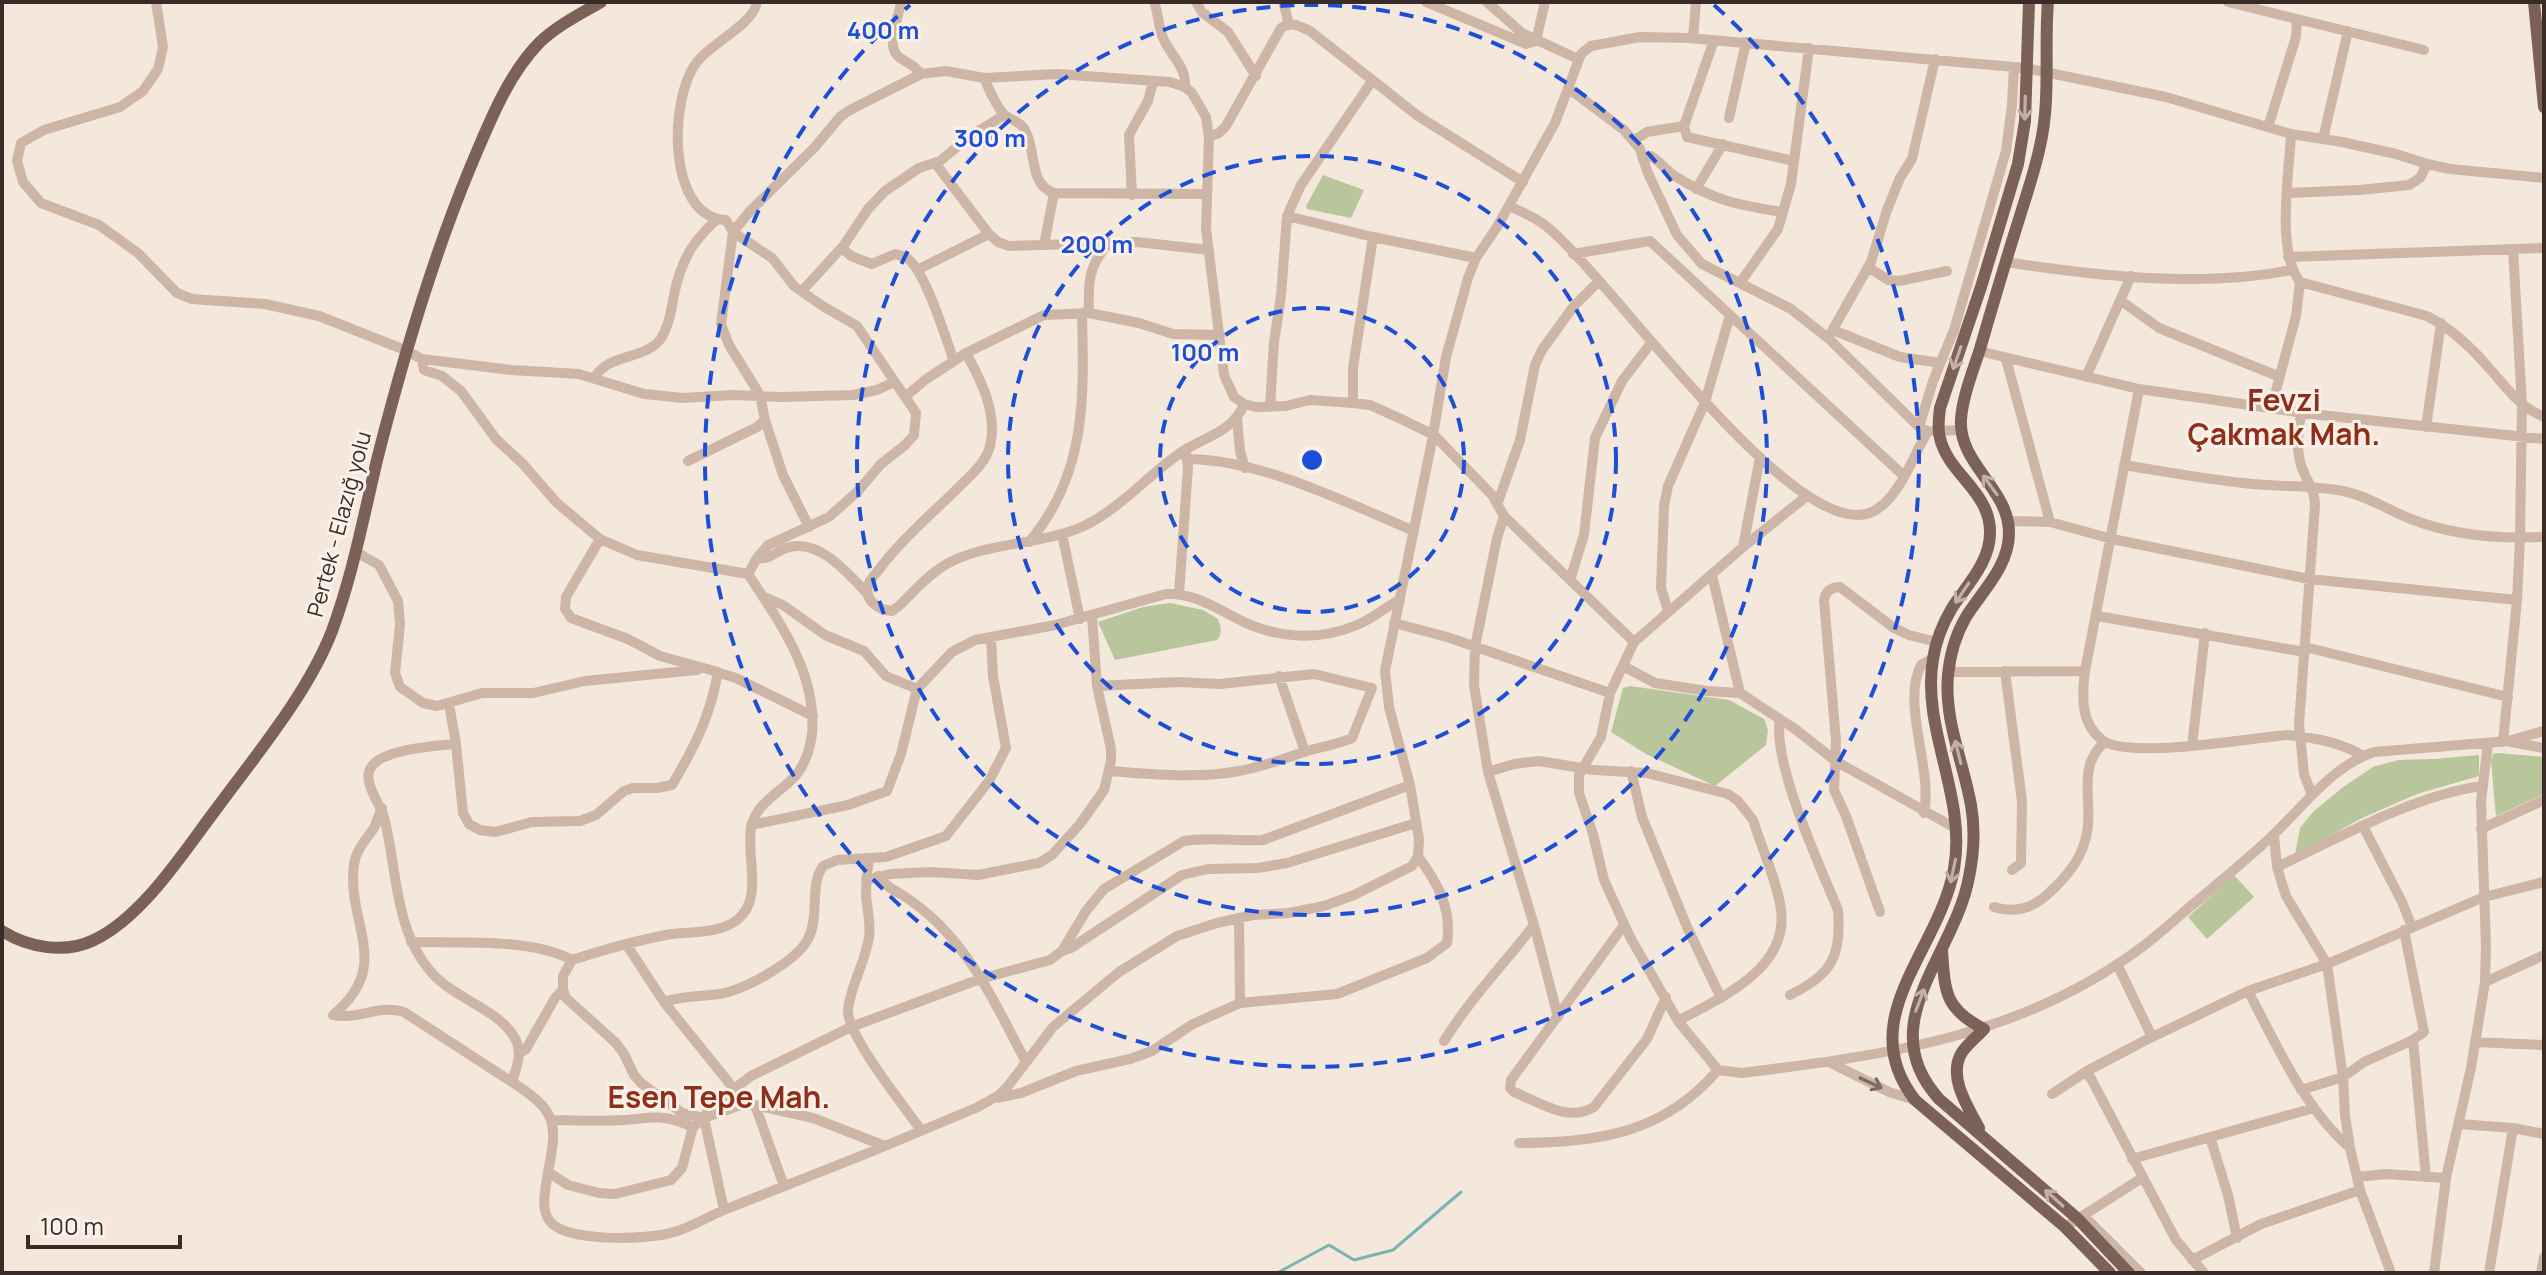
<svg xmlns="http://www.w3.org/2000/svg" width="2546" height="1275" font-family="Manrope,sans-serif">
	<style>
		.green { fill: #b9c59a }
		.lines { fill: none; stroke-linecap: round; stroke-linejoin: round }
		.stream { stroke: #78b4b2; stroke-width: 3 }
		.minor { stroke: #cdb6a6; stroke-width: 10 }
		.major { stroke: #7c6158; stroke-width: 12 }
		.oneway { stroke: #c2b0a8 }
		.oneway2 { stroke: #7c6a61 }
		.ring { fill: none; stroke: #1d4ed8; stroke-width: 4; stroke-dasharray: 14 10 }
		.labels { text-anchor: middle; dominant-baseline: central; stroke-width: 6; stroke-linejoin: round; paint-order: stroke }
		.street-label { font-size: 22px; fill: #392c28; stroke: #fbf1e9 }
		.district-label { font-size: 30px; font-weight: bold; fill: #8f2e1a; stroke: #fbf1e9 }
		.centre { fill: #1d4ed8; stroke: #fbf1e9; stroke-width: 4 }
		.ring-label { font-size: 24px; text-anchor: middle; font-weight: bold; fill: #1d4ed8; stroke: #fbf1e9; stroke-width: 6; stroke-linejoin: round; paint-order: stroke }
	</style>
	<rect width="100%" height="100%" fill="#f4e7dc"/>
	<path class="green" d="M1323,175L1364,190L1351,218L1307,209L1306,206Z
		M1170,603L1203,610L1218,619C1221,627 1223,633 1217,640L1115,660L1098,622L1143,607Z
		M1630,686L1729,700L1764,719L1768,730L1766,745L1715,786L1646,754L1611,732L1623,688Z
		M2498,753L2544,757V794L2496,816L2491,761L2493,754Z
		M2479,755V776L2417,794L2360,819L2295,855L2300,828L2313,812L2342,788L2373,767L2398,760L2435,759Z
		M2234,875L2254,897L2207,939L2188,917Z"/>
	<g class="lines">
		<path class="stream" d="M1277,1273L1329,1245L1354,1260L1393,1250L1461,1192"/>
		<path class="minor" d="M156,2L163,47L158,69L143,91L120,107L44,130L21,143L17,161L23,182L41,203L99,225L138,253L177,293L192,299L265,304L319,316L405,350L422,359L424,370L442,376L461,391L496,439L523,464L557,503L600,539L637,555L748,574C780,623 817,673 812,734C810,749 806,762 797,774C782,792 755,803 751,828C746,856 764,900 737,920C717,935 689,931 666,935C634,941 603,950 572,960L563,976V990L566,998L616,1043L624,1054L634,1075L641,1083L682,1113L704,1118L738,1106L755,1105L813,1118L885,1146L978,1107L999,1095L1008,1086L1053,1027L1119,972L1177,936L1217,923L1253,915L1289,913L1324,906L1354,895L1412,866L1418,856L1419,839L1410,785L1389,707L1385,671L1432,441L1446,357L1468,278L1476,258L1497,227L1555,123L1581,54L1591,46L1640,37L1689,38L2025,68L2166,97L2291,134L2342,142L2396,154L2427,164L2450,169L2544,178
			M901,2C899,18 884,47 900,58C909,64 915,65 921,74
			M1154,2C1159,14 1158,28 1164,40C1171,56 1187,67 1185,87
			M1196,2L1202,12L1228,32L1256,76
			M1283,2L1289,24
			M1426,2L1526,44L1536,41L1545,2
			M1487,2L1522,33L1578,59
			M2228,2L2297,19L2296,37L2268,127
			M2297,19L2424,50
			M1693,38L1696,2
			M984,78C989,89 994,102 1002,112C1009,121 1021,120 1026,132C1036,151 1029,185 1054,193L1206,194
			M1729,118L1746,42
			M1684,126L1687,137L1794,161
			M1209,137L1219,133L1226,126L1281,28C1291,21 1299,26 1310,31L1418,116L1523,182
			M2323,139L2348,31
			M1633,141L1647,132L1684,126L1714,40
			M1643,160L1651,156C1661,162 1666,171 1675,176C1714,201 1739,205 1782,212
			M935,163L989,234L998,242L1009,246L1109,243
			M1696,189L1723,144
			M2288,193L2359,190L2409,185L2420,178L2427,164
			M1132,195L1129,135L1148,101L1153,82
			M1509,206C1520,211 1532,216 1542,223C1602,265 1797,552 1874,511C1901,496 1913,455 1928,431L1919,427L1828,338L1791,309L1702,264L1677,235L1647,171L1640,149L1624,130L1568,88
			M1287,216L1373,237L1476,258
			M1044,245L1054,193
			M842,248L851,256L872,264L895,254C896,254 905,257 907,258C926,272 945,337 954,361
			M1573,254L1650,241L1904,476
			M2288,257L2544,248
			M2006,262C2095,276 2202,288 2291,270
			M1868,267L1888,280L1899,281L1947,271
			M917,270L989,234
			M2300,282L2427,316C2450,328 2472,348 2489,368C2507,388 2518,406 2544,417
			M1740,283L1778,229L1791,184L1809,48
			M802,291L844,245L868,209L885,191L919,168L940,161L969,137L1004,115
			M2120,300L2159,328L2280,377
			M1089,313C1088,283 1088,266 1109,243L1137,242L1209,250
			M1833,330L1900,357L1940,363
			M1828,338L1871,262L1887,210L1900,178L1912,159L1935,59
			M1979,351L2139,389L2311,414L2544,439
			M966,353C981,380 998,414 990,446C986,462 973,473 961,485C935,511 907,534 884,563C880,569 873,576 869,583C862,599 878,610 892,611L899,606C913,592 928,575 945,565C986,541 1042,546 1086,525C1123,506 1149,474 1183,451C1205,437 1234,431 1244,404
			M422,359L511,370L579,374L644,394L683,398L733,395L782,397L853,395L877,390L894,382
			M2006,359L2050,522
			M595,377C608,354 642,360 659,341C671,326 672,300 677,282C686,252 695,240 717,219
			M2086,377L2131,276
			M2139,389L2085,671C2082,695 2080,723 2102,740C2129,760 2251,738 2287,735C2311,737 2342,743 2363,756
			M905,397L925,380L966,353L1044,315L1089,313L1139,323L1173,334L1220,335
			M1353,403V368L1373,237
			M1270,407L1274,342L1281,296L1287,216L1301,185L1372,81
			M2271,409L2296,316L2300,282C2276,250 2289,175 2291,134
			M2301,413C2298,433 2295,454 2304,473C2309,484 2315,492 2315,505L2299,724L2304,774L2312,795
			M1237,418L1240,451L1245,468
			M765,420L783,475L809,527
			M1919,427L1933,381L1954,330L2006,151L2012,105L2014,67
			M2426,427L2441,323
			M1934,431L1961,430
			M1188,459C1263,460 1345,502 1414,531
			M688,461L757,427L765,420L760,395L729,345L721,324L733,232L750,211L814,148L840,117L848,111L921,74L946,71L984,78L1057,74L1170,82L1185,87L1192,93L1206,117L1209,137L1206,228L1224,375L1234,397L1244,404L1256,407L1286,406L1310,400L1353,403L1370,405L1401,419L1434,435L1492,495L1504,516L1634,642
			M2124,465C2167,472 2209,480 2252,484C2283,487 2313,485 2343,491C2368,496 2388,510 2411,519C2451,535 2501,539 2544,537
			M1498,502L1520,440L1535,365L1542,350L1573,307L1598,282
			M1504,516L1497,538L1475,647L1474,685L1488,772L1536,932L1558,1017
			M2008,521L2050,522L2112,539L2309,579L2517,600
			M1062,534L1080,619
			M1029,542C1087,474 1084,397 1082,313
			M1743,547L1760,457
			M356,552L379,565L398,601L400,624L395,673L400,687L423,703L437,706L482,693H533L585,681L697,670
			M757,558C769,560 775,552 786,548C819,537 848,574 868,594
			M748,574L757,558L768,545L829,517L858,491L881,464L905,445L914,435L916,413L857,326L821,305L794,286L772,258L733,232L726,220C666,217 669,97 697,62C711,43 753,25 757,2
			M1712,575L1740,693
			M1570,580L1584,535L1595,438L1622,381L1651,343
			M1179,594L1188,467L1186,453
			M762,596L783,605L825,635L864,651L886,676L917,689
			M1668,611L1661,588L1664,506L1668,486L1705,402L1730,315
			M2097,616L2305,652
			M1394,623L1447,637L1610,693L1634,642L1743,547L1807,496
			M2305,647L2508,697
			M1623,666L1655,683L1707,691L1740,693L1795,729L1837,762L1957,829
			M713,671L736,678L813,716
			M2005,671L2022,801L2021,863L2012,870
			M1948,672L2085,671
			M1279,676L1305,752
			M1097,686L1178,682L1219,684L1314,674L1372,688L1352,738C1336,745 1320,747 1304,752C1283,759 1262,767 1239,771C1197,779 1152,774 1110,771
			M1610,693L1601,737L1579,775V793L1593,834L1604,880L1630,937L1678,1021L1718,1070L1742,1073C1886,1055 2022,1037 2142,947C2163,931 2183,912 2203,896C2226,876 2250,857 2272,836C2303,807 2332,766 2374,752L2508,741L2544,731
			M449,704L456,744L463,813L469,824L480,830L495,832L532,822L580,821L596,815L624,791L633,788H657L672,785C695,746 710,717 718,672L660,656L628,639L571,618L565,609L566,597L600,539
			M1780,719C1772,762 1820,867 1838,910C1842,957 1831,975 1790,995
			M2503,742L2517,600L2520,538L2522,405L2513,249
			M2511,742L2544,748
			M456,744C435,746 380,749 370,769C363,785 382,805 385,821C397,871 395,931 431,972C452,997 495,1008 513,1035C524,1051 517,1066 512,1082C557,1111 558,1122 548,1172L568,1185L599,1193L615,1194L671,1180L682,1168L693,1127L704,1118L709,1108L751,1076L851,1027L980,979L1050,960L1062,951L1086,911L1104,889L1184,841C1210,836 1237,842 1263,840L1410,785
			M2192,746L2205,633
			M1631,771L1642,817L1687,927L1721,998
			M1488,772L1514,764L1539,761L1594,770L1647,773L1728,794L1738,801L1753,820C1761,846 1778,884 1781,910C1789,969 1720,998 1678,1021
			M1924,813C1933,768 1901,704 1921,665L1933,658
			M751,825L848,805L887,791L901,754L917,689L952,652L975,640L1055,625L1166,594C1193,593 1213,606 1236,618C1273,638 1317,642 1357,625C1372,619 1385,607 1400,600
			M2363,826L2402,902L2412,927
			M2481,829L2544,800
			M2274,835L2277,867L2286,896L2327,964L2343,1077L2345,1115L2350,1148L2360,1190L2391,1273
			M2277,867C2338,838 2415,795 2482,786
			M878,876C885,887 897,891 907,898C923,909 937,921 949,935C982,972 1003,1019 1026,1062
			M866,880L891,874L930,872L978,875L1039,863L1052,855L1080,824L1104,790L1111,761V749L1097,686L1092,616
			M1994,907C2016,914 2034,908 2050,892C2066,877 2079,862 2085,841C2096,806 2074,768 2105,742
			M1880,912L1846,816L1834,790L1836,741L1824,600C1826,591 1831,587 1840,587L1894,628L1909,635L1937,642
			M1239,919L1240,1003
			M1624,925L1511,1080L1510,1088L1514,1092C1539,1102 1568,1123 1594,1107L1647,1039L1666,997
			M411,942C458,943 531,938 572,960
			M626,944L664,1002L734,1089
			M1062,951L1071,948L1182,875L1208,869L1258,868L1287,863L1416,823
			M2117,964L2152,1037
			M2485,982L2544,955
			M2248,991C2277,1045 2303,1107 2350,1148
			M664,1002C682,995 700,997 719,994C744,990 796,962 808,939C820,916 809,886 823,866L837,860L869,858
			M333,1015C394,965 346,924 354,864C356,849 368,838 375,826C377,820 379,814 382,808
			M333,1015C362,1020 378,1004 404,1012L512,1082
			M2413,1040L2426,1177
			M1444,1041C1470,999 1504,964 1534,925
			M2475,1042L2544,1045
			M519,1054L526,1049L555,998L563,990
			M1829,1062L1889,1092L1915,1100
			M2087,1071L2176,1240L2204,1273
			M2301,1090L2343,1077L2364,1062L2413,1040L2424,1032L2404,930
			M2052,1094L2087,1071L2146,1040L2248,991L2327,964L2484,897L2544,882
			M997,1098L1021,1093L1076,1071L1130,1059L1152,1051L1193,1024L1240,1003L1337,994L1427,958L1447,943C1452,908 1438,884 1418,856
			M755,1105L784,1186
			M704,1118L724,1210
			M552,1120C576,1120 600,1122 624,1120C655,1118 662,1113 693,1127
			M2459,1124L2513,1128L2544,1134
			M921,1130C905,1107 846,1035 848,1009C851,985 865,962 869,938C871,923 867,909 866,895C866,882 867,870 869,858L886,857L946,836L989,781L1006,748L993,676L991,638
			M2210,1137L2228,1195L2237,1238
			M1519,1143C1599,1142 1663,1134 1718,1070
			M2132,1159L2314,1108
			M548,1172C546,1187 540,1207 549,1220C563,1243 650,1240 674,1232C692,1227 707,1217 724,1210C778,1188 832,1168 885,1146
			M2357,1177L2385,1174L2446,1178
			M2084,1216L2141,1273
			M2065,1227L2142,1178
			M2192,1260L2261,1224L2360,1190
			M2434,1273L2446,1178L2471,1068L2485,982L2486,946L2481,802L2488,743
			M2489,1273L2513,1128
			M2541,1273L2544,1257"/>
		<path class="major" d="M2029,2L2025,121L2018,164L1981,287L1940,408C1939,418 1937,428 1940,438C1948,474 1991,492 1990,533C1990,562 1967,585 1952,608C1943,623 1936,640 1933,659C1921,729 1967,796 1954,869C1939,951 1852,1019 1915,1100L2065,1227L2110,1273
			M2048,2C2044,50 2051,99 2040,146C2035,170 2027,193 2020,216C2006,260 1993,304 1980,349C1973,371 1963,395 1961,419C1958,464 2009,488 2009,533C2009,566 1983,590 1966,617C1956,634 1950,655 1948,675C1944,720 1963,761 1971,805C1975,828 1974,853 1969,877C1955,955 1871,1024 1939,1099L2078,1219L2129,1273
			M2534,2L2544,107
			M2,931C29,948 65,954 94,940C143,917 185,850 217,808C256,755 308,693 332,631C353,574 364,514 378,456C403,358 431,262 470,168C488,126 507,75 540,42C558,25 580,14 601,2
			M1942,951C1945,993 1945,1009 1984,1029C1977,1037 1966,1045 1961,1054C1948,1078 1968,1107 1979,1128"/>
	</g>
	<defs><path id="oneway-shaft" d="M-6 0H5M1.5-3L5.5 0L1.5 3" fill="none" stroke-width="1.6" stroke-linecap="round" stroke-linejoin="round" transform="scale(2)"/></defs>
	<g class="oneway">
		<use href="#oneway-shaft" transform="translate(2025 108) rotate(91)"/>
		<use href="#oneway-shaft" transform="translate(1957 358) rotate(109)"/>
		<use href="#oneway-shaft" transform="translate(1990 485) rotate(-126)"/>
		<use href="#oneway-shaft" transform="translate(1962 593) rotate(124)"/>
		<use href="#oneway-shaft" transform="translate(1958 752) rotate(-104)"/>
		<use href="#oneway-shaft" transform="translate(1953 871) rotate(102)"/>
		<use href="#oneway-shaft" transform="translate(1920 1000) rotate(-69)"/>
		<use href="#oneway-shaft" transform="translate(2054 1198) rotate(-138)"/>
	</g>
	<use class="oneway2" href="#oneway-shaft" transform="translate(1871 1083) rotate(25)"/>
	<g class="ring">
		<circle cx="1312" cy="460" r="152"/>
		<circle cx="1312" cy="460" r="304"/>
		<circle cx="1312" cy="460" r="455"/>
		<path d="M1714 5A607 607 0 1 1 910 5"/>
	</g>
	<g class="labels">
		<g class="street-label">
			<text transform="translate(339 524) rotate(-75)">Pertek - Elazığ yolu</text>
		</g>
		<g class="district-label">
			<text x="2284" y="399">Fevzi<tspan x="2284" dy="34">Çakmak Mah.</tspan></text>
			<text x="719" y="1096">Esen Tepe Mah.</text>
		</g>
	</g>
	<circle cx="1312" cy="460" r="12" class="centre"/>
	<g class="ring-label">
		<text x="883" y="39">400 m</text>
		<text x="990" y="147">300 m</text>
		<text x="1097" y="253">200 m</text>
		<text x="1205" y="361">100 m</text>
	</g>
	<rect width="2546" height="1275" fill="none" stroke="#392c28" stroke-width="8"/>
	<path d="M28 1235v12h152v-12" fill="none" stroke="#392c28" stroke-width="4"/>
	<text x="40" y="1235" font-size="24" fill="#392c28" stroke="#fbf1e9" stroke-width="6" paint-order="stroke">100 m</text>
</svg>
